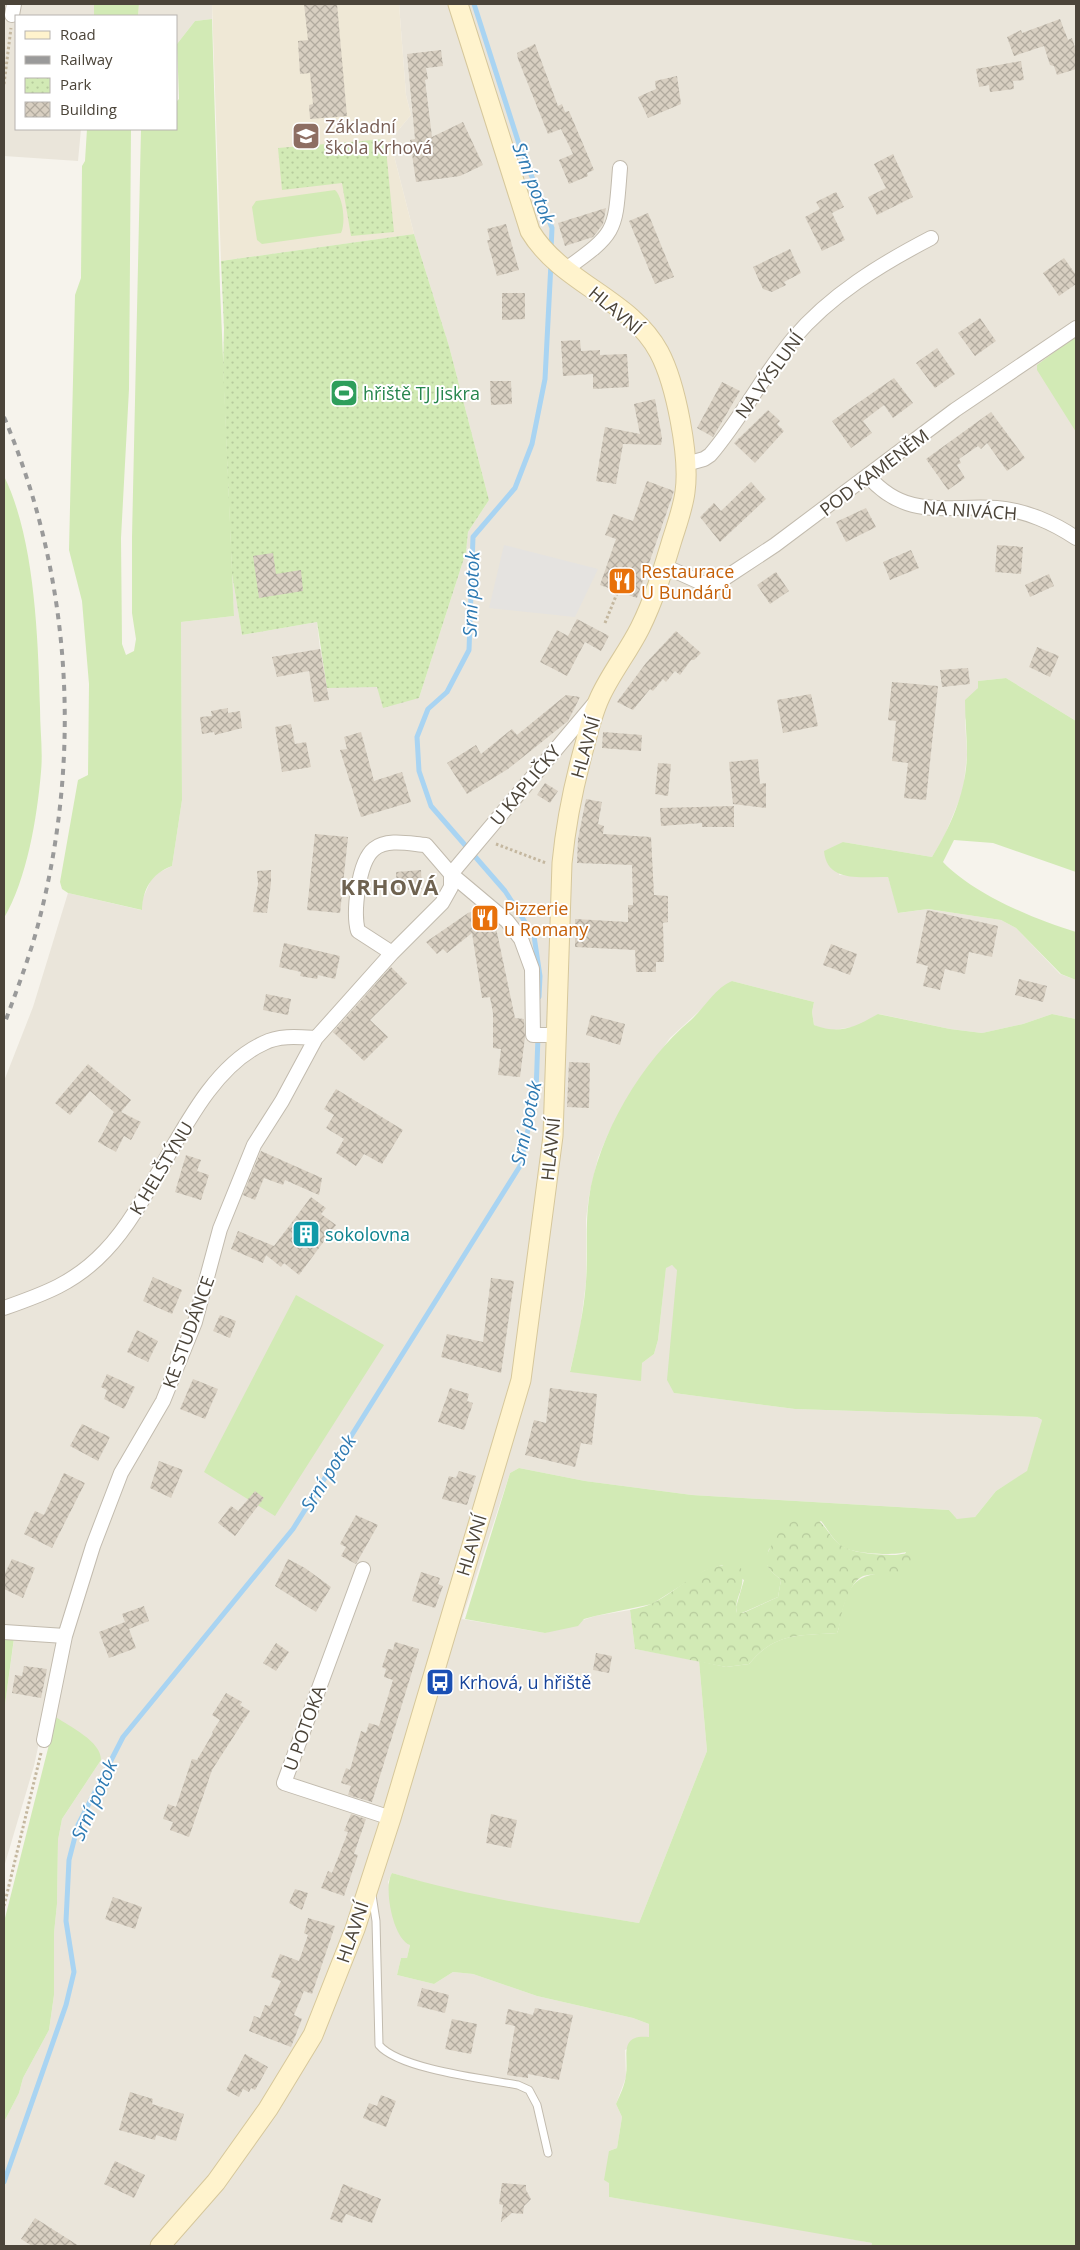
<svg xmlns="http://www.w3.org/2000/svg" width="1080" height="2250" font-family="'Open Sans',sans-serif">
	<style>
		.residential { fill: #eae5da }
		.education { fill: #efe8d6 }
		.grass { fill: #d2eab5 }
		.forest { fill: url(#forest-crowns) }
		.park { fill: url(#park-dots) }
		.parking { fill: #e5e3e0 }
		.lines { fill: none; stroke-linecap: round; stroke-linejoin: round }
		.stream { stroke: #a9d4f2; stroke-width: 5 }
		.building { fill: url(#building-cross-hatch) }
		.lane-casing { stroke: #c2bbae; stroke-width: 9 }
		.street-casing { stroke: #c2bbae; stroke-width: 16 }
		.secondary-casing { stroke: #d6c79b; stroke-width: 21 }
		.path { stroke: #c4b79f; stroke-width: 3; stroke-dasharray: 2.5 2.5; stroke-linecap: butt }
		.lane { stroke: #fff; stroke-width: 7 }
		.street { stroke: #fff; stroke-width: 14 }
		.secondary { stroke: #fff3cd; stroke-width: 19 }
		.rail { stroke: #9a9a9a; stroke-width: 4; stroke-dasharray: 6 6; stroke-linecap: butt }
		.labels { text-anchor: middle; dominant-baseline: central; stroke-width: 4; stroke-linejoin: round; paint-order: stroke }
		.education-label { font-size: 18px; fill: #785e54; stroke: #fff; text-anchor: start }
		.street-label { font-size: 18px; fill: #4b4439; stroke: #fff }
		.leisure-label { font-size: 18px; fill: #27864d; stroke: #fff; text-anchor: start }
		.food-label { font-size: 18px; fill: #c56008; stroke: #fff; text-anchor: start }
		.culture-label { font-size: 18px; fill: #0d838f; stroke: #fff; text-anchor: start }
		.transit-label { font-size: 18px; fill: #164399; stroke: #fff; text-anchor: start }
		.water-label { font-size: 19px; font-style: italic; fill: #2e7ab2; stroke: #fff }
		.district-label { font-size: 22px; font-weight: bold; letter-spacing: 1px; fill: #6e6250; stroke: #fff }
	</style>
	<defs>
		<pattern id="forest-crowns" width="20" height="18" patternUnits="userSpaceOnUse" patternTransform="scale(1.25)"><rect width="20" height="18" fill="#d2eab5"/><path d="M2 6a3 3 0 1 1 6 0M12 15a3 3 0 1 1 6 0" fill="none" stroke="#b6ca9c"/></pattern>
		<pattern id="park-dots" width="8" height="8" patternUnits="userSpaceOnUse" patternTransform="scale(1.25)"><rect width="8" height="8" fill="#d2eab5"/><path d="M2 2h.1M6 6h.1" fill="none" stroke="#b6ca9c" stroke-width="1.8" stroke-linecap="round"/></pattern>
		<pattern id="building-cross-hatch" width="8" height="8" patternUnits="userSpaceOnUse" patternTransform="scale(1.25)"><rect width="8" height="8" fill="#d8cfc1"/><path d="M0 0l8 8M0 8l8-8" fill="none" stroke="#b1aa9e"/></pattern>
	</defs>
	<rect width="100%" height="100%" fill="#f6f3ec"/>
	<path class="residential" d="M4,4H94V16H16V129H81L78,161L4,156Z
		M139,4H212V19L195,21L177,44L176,51V16H138Z
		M399,4H1076V721L1006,678L978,681V688L965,720L967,755L963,791L944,837L932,857L843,842L839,875L888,877L899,913L928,909L1001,920L1016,928L1060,974L1076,980V1019L1052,1014L1023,1024L982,1033L950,1029L879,1014L858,1026L828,1031L814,1025L812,1012L814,1002L732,981L670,1038L635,1087L608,1134L598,1158L589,1196L586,1219V1282L580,1329L570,1371L642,1363L654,1354L658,1340L666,1267L672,1265L677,1269L674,1393L795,1409L1037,1417L1042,1420L1040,1430L1027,1472L996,1491L975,1517L967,1520L957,1519L949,1510L692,1495L585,1481L519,1468L510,1473L462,1619L545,1633L595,1616L630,1610L635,1649L699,1661L707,1751L639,1923L494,1900L445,1889L392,1873L388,1882L410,1945L407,1958H401L397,1975L434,1984L453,1972L473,1974L537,1996L633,2018L649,2024V2037L625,2050L626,2077L616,2104L622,2117L617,2148L609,2151V2197L804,2230L872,2243L871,2246H4V2122L19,2093L23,2078L49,2030L54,1995V1933L57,1904L58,1840L62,1819L101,1760L56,1717L44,1719L34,1766L4,1867V1712L14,1639L4,1637V1081L33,1007L68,893L141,910L143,898L151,880L158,873L172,866L182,800L181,622L234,616L232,574L242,635L317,622L320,649L378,687L419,698L466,552L468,532L489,500L449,346L414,234L390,140L411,115L406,95Z"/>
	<path class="education" d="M212,4H399L406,95L411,115L390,140L414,234L221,261Z"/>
	<path class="grass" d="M94,4H139L138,16H94Z
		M212,19L220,288L234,616L181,622L182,800L172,866C151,874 143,889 142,910L68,893L62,889L60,882L78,780L88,775L89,684L82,601L69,550L75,295L81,278L82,166L85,161L87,129H131L129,389L121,538L122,644L126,655L134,651L136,639L132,613V537L141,129H176V102L179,99L177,44L195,21Z
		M335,190C343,197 346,223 341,233L262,244L257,240L252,207L256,201Z
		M1076,336V432L1037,370V365Z
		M4,476C35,539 38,638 40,708C40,729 43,751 41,772C37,818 27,879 4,918Z
		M1006,678L1076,721V872L993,843L954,840L943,862C972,893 1035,920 1076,932V980L1061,974L1016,928L1001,920L928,909L898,913L888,877C862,876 827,884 824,851L843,842L932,857C951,826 966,792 967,755C967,737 965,719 965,700L978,688V681Z
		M732,981L814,1002L812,1012L814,1025C840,1035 855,1027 878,1014L950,1029L982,1033L1023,1024L1052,1014L1076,1019V2246H871L872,2243L609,2197V2183L604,2180L609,2151L617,2148L622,2117L616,2104C620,2095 625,2085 626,2075C629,2056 618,2034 649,2037V2024L633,2018L537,1996L473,1974L453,1972L434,1984L397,1975L401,1958H407L410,1945C393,1939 383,1887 392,1873C475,1898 554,1909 639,1923L707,1751L699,1661L726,1667L749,1664C775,1632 799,1636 837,1633C840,1627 839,1621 841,1614C851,1577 860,1574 897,1572L906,1552C893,1556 852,1554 841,1546C833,1540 827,1528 821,1521L769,1549C764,1567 768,1568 781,1580L778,1597L742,1613H737L736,1607L744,1580L722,1565L704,1571L652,1604L595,1616L584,1619L578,1626L545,1633L465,1619L510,1473L519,1468L585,1481L692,1495L949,1510L957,1519L975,1517L996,1491L1027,1471L1042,1420L1037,1417L795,1409L674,1393L667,1380L677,1270L672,1265L666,1268L658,1340L654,1354L642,1363L641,1381L570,1372C577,1342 584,1312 586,1282C588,1254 585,1226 589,1198C598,1135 642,1061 691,1020C705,1007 715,988 732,981Z
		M296,1295L384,1345L275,1516L204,1472Z
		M4,1637L14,1638L4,1712Z
		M56,1717C70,1727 101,1741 101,1760L62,1819L58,1840L57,1904L54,1933V1995L49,2030L23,2078L19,2093L4,2122V1922Z"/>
	<path class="forest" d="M812,1516C826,1523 830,1539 842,1546C855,1554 881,1555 896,1555C904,1554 907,1552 915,1556L916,1565C911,1567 904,1570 898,1572C869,1580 861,1563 846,1600C841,1610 841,1625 837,1633C800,1636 775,1632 749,1664L726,1667L635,1649L630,1610C637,1608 646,1607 653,1603C681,1590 707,1555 741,1568C747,1589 733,1598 737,1613H743L778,1597L781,1580C776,1575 768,1570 766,1562C765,1556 770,1549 772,1544C781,1527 793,1518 812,1516Z"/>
	<path class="park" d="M385,139L394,232L351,236L342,183L282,190L278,148Z
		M414,234L449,346L489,500L468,532L466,552L419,698L383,708L377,687L327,688L317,622L242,635L232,574L223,368L224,329L221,261Z"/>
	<path class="parking" d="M504,545L598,569L575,617L489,608Z"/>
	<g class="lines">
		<path class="stream" d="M474,4L519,144L552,228L551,250
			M539,997L540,976L534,936L505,891L431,806L419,771L417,737L428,709L447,692L469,650L473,537L515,488L532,444L545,379L551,263
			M4,2182L66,2005L74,1972L66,1921L69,1860L78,1825L123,1737L293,1529L520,1166L536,1093L538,1036"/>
	</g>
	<path class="building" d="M304,4H337L347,116L310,119L309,105L313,104L310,73L300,74L298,41L308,40Z
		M1060,19L1068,40L1072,38L1076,51V69L1057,75L1054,66L1050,65L1044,46L1014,56L1007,37L1021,30L1022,33Z
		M535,44L558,106L562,104L565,112L569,111L594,170L587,173L588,176L569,184L559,160L573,154L561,129L548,134L518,59L517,53Z
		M441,50L443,66L426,68L428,79L425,80L432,137L463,122L483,165L460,176L416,182L410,140L415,139L407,54Z
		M1021,61L1024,80L1013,81L1014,89L990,92L989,85L979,87L976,69Z
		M677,76L681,104L648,118L638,97L656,89L655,81Z
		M893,154L913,197L877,215L868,197L886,188L874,164Z
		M836,192L844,207L832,213L845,240L822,251L805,217L820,209L816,202Z
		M606,208L603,224L593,237L565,246L558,223Z
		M648,213L674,277L655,284L629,221Z
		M506,224L519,270L497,276L487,240H490L487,229Z
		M790,249L801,273L784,282L786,285L772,292L763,289L753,267Z
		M1064,258L1076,275V284L1059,296L1043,273Z
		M502,293H525V319L502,320Z
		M980,318L996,341L975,356L958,333Z
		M580,340L581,351L600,350V355L627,354L629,387L593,389V374L563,376L561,341Z
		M937,348L955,374L935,388L916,363Z
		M894,378L913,403L893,418L884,405L863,421L872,433L851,448L832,421Z
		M490,381H511L512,404L491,405Z
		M722,382L740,391L713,437L697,428Z
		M655,399L662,438L661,445L623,444L616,484L596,481L605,427L640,434L634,404Z
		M768,410L780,421L777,424L784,431L755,463L734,443Z
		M991,412L1025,458L1007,471L987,443L981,449L978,446L959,459L961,463L957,465L965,478L948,490L926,459Z
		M647,481L674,491L637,598L600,585L616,539L605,535L613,514L633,521Z
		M751,482L766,499L720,542L700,517L714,503L721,511Z
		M866,508L876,527L846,542L836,522Z
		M997,545L1023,547L1021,574L995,572Z
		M911,550L919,568L890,580L883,562Z
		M273,553L276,574L301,570L303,591L259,598L253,556Z
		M776,572L789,591L770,604L757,585Z
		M1049,574L1054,586L1030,597L1025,585Z
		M577,619L609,636L601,651L585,642L567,676L540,662L557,630L568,636Z
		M676,631L701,653L694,660H691L680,675L675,671L666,682L663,679L653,691L650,689L633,710L617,702L646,663Z
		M1037,647L1059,656L1050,677L1029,667Z
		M320,649L329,700L314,702L309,671L277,677L272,657Z
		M968,668L970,684L942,687L940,670Z
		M892,682L938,686L926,800L904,798L908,763L892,761L896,721L888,720Z
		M811,694L818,726L783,733L777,700Z
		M566,695L580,697L568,721L508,769L467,794L447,763L476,745L481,754L512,729L517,735Z
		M228,708V713L240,711L242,728L215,735L214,732L202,734L200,717L212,716L211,711Z
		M291,724L295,744L306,742L311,767L282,772L275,727Z
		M361,732L374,781L402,772L411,802L361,817L340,750L347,749L344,737Z
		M603,732L642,735L641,751L602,748Z
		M758,759L760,784L766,783V808L733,804L729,762Z
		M658,763L671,764L668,796L655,794Z
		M545,783L558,791L550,803L537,795Z
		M586,799L602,802L598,824L604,826L603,834L651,837L654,895L668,896V922L663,923L664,962H656V972H636L635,950L575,947V919L628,922V905H633L632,865L577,863L578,839Z
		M734,806V827H702V823L661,826L660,808Z
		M315,834L348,837L340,913L307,910Z
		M271,870V883L267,913L253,912L258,884L257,871Z
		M421,870L422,889L397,891L396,872Z
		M479,909L495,923L515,1018L524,1019L525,1037L520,1077L498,1075L501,1049L493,1048V1013L490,997L482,998L472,933L447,953L443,949L437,954L426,942L468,913Z
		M927,910L998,926L992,957L969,952L965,974L945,969L940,990L923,986L928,966L916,963Z
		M284,943L340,956L335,979L318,975L317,979L300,976L301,972L279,967Z
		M831,944L857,954L850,975L823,965Z
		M391,967L407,983L370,1020L388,1037L364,1061L333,1032Z
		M1019,979L1047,986L1043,1002L1015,995Z
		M266,994L291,999L288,1015L263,1010Z
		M591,1015L625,1024L620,1045L586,1035Z
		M569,1062L590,1063L589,1108L567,1107Z
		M88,1064L131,1100L121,1112L141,1122L131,1140L124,1136L116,1152L98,1142L114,1112L90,1091L70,1115L55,1103Z
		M336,1089L403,1130L382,1164L364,1154L356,1166L336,1153L344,1139L326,1128L334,1115L324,1109Z
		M261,1151L322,1178L319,1195L285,1180L283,1185L264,1178L255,1200L243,1195Z
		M186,1155L201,1160L197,1171L209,1175L201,1200L175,1192Z
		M311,1197L326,1208L321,1214L336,1225L299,1275L284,1263L281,1267L266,1255L263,1263L231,1249L238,1231L274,1246Z
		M153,1277L182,1290L172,1314L143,1301Z
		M491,1278L514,1281L501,1373L441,1357L447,1334L483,1342Z
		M220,1315L236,1321L230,1338L213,1331Z
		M137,1330L158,1341L148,1362L127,1352Z
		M107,1374L135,1387L124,1409L104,1399L107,1390L101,1387Z
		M193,1379L218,1389L205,1419L180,1409Z
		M450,1388L469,1394L467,1401L473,1403L464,1430L438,1422Z
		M550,1388L597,1394L592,1445L581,1443L575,1467L525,1455L534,1420L546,1423Z
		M82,1424L110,1437L98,1461L70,1446Z
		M159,1461L183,1470L171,1498L150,1488Z
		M459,1471L476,1476L467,1505L442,1499L449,1476L456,1478Z
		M64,1473L85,1483L52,1548L24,1534L35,1511L44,1515Z
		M255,1491L264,1498L235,1536L218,1523L231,1506L238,1511Z
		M356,1515L378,1525L356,1564L341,1556L346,1547L340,1544Z
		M12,1559L35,1568L23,1598L4,1589V1575Z
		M288,1559L305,1568L331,1587L316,1612L275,1586Z
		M421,1572L440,1578L438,1584L443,1586L435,1608L412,1601Z
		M144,1606L149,1621L129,1629L136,1648L109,1658L99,1632L125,1622L122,1614Z
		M395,1642L419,1649L372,1802L348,1795L351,1786L341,1783L346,1768L350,1770L361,1731L366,1733L369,1723L379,1726L393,1680L384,1677L386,1669L382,1667L388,1649L393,1650Z
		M276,1643L289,1652L276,1671L263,1663Z
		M596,1653L612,1656L609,1673L593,1670Z
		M24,1666L47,1669L41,1698L12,1693L15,1675L22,1676Z
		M226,1693L242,1702L240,1705L250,1711L212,1770L189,1837L170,1830L173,1822L163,1819L168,1804L176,1807L192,1759L197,1760L213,1733L212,1732L220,1720L212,1715Z
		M351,1814L366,1819L354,1854L358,1855L344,1896L321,1888L328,1871L332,1873L348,1832L344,1831Z
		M491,1814L517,1820L511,1848L486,1843Z
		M295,1889L308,1893L302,1910L289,1903Z
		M113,1897L142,1907L135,1929L105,1919Z
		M308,1918L335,1926L312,1994L304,1991L294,2015L302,2019L291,2047L249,2031L254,2016L260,2018L265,2005L270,2006L281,1981L271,1977L280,1954L299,1961L308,1935L304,1933Z
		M422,1988L449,1995L445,2013L417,2006Z
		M535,2008L573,2015L559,2080L528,2074V2078L507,2075L515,2026L505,2024L508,2009L533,2015Z
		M452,2019L477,2024L471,2054L445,2049Z
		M245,2054L268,2067L255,2090L251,2088L249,2092L243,2089L239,2097L226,2090Z
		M130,2092L153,2099L152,2104L184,2114L176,2141L156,2135L155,2140L119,2130Z
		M381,2095L396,2101L386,2127L363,2118L369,2103L377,2106Z
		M115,2161L145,2175L134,2198L104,2184Z
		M502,2183L526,2185V2190L531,2199L524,2206L523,2214L512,2213L501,2222L503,2205L499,2204Z
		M343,2184L381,2199L372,2223L346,2214L342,2223L330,2219Z
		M35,2218L79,2246H32L21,2239Z"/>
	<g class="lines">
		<defs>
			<path id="lane" d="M372,1895L376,1921L379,2045C399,2069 485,2079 518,2085L529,2090L537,2105L548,2153"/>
			<path id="street" d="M12,15L14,4
				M566,269C618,232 615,231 620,168
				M686,464L704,459L710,455C741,419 763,375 793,339C830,295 881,264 931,238
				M868,476C906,520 946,505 997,508C1025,510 1054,523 1076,538
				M664,566L702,583H715L725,578L775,545L955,410L1076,328
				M392,953L358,931C353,913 358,862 374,849C387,838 411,844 426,845L451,874L507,921L521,939L532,969L533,1035H557
				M4,1308C44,1294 75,1283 105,1251C161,1193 191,1076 264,1043C279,1035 299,1037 316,1038
				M363,1569L284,1783L391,1818
				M4,1632L65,1636
				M44,1740L65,1636L93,1546L121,1473L163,1401L195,1322L220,1229L254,1145L282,1101L316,1038L392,953L442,903L451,887V874L594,704"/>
			<path id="secondary" d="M160,2246L216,2182L268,2109L313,2035L355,1929L391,1818L521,1380L553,1136L562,863C566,822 574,783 585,744C589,728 593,712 600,697C611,673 628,652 640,628C654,600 663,570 672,540C677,524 683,508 685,492C690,457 676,384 659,352C631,299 561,283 530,231L458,4"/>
		</defs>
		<use href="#lane" class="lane-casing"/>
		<use href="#street" class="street-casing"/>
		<use href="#secondary" class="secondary-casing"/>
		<path class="path" d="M4,84L11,28
			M605,623L618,591
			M496,844L546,863
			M4,1906L41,1753"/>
		<use href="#lane" class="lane"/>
		<use href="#street" class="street"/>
		<use href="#secondary" class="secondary"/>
		<path class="rail" d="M4,417C71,575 82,751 40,917C31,954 17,989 4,1025"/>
	</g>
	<defs>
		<symbol id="school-square" viewBox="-11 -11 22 22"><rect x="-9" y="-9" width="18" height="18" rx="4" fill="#8d6e63" stroke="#fff"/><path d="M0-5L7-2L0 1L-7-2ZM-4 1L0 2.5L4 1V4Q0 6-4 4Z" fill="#fff"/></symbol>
		<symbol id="stadium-square" viewBox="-11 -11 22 22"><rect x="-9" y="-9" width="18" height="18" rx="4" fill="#2e9e5b" stroke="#fff"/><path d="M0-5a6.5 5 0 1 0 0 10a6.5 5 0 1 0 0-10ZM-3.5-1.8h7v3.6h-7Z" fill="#fff"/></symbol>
		<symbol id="restaurant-square" viewBox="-11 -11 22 22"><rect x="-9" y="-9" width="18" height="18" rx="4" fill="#e8710a" stroke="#fff"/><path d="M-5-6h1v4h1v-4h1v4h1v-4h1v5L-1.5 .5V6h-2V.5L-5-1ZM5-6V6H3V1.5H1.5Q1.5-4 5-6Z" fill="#fff"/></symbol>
		<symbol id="building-square" viewBox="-11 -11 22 22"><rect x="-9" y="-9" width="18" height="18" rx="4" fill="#0f9aa8" stroke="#fff"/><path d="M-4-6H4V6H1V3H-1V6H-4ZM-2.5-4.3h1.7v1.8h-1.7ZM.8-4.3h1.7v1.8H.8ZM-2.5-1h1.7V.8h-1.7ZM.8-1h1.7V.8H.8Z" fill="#fff"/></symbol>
		<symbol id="bus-square" viewBox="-11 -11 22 22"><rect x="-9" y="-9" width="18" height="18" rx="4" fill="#1a4fb4" stroke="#fff"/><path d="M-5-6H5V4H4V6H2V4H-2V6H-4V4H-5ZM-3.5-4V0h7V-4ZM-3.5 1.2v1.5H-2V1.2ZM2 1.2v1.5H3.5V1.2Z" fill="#fff"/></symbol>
	</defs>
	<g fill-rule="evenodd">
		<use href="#school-square" x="290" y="120" width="32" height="32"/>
		<use href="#stadium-square" x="328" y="377" width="32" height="32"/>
		<use href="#restaurant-square" x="606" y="565" width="32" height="32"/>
		<use href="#restaurant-square" x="469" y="902" width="32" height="32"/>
		<use href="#building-square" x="290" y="1218" width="32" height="32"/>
		<use href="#bus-square" x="424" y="1666" width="32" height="32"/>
	</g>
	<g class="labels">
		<g class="education-label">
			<text x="325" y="126">Základní<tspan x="325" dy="21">škola Krhová</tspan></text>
		</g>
		<g class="street-label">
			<text transform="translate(616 310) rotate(40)">HLAVNÍ</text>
			<text transform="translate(769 375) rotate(-54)">NA VÝSLUNÍ</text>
			<text transform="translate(874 472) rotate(-37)">POD KAMENĚM</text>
			<text transform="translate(970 510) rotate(4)">NA NIVÁCH</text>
			<text transform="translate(585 747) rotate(-74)">HLAVNÍ</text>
			<text transform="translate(525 785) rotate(-50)">U KAPLIČKY</text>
			<text transform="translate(550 1149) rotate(-84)">HLAVNÍ</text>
			<text transform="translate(161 1168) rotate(-59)">K HELŠTÝNU</text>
			<text transform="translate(188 1332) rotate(-70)">KE STUDÁNCE</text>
			<text transform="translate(471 1545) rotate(-73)">HLAVNÍ</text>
			<text transform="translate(304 1728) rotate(-70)">U POTOKA</text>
			<text transform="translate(352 1932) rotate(-71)">HLAVNÍ</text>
		</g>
		<g class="leisure-label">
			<text x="363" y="393">hřiště TJ Jiskra</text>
		</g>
		<g class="food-label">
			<text x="641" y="571">Restaurace<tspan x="641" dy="21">U Bundárů</tspan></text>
			<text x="504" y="908">Pizzerie<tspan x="504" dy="21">u Romany</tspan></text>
		</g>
		<g class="culture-label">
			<text x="325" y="1234">sokolovna</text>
		</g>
		<g class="transit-label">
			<text x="459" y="1682">Krhová, u hřiště</text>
		</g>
		<g class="water-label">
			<text transform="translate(534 183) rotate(69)">Srní potok</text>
			<text transform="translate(471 594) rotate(-88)">Srní potok</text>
			<text transform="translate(526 1123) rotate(-78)">Srní potok</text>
			<text transform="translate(328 1473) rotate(-58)">Srní potok</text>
			<text transform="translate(94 1800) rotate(-66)">Srní potok</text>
		</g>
		<g class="district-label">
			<text x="390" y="886">KRHOVÁ</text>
		</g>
	</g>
	<rect width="1080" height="2250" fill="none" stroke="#4b4439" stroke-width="10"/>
	<rect x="15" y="15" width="162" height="115" fill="#ffffff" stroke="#b7b4b0"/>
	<rect x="25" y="31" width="25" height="8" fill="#fff3cd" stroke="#b7b4b0"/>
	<text x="60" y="40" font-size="15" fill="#4b4439">Road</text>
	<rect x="25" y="56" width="25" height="8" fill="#9a9a9a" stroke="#b7b4b0"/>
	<text x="60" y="65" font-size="15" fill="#4b4439">Railway</text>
	<rect x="25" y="78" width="25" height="15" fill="url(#park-dots)" stroke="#b7b4b0"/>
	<text x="60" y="90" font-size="15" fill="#4b4439">Park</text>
	<rect x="25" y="102" width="25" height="15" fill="url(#building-cross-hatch)" stroke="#b7b4b0"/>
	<text x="60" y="115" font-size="15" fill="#4b4439">Building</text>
</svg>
